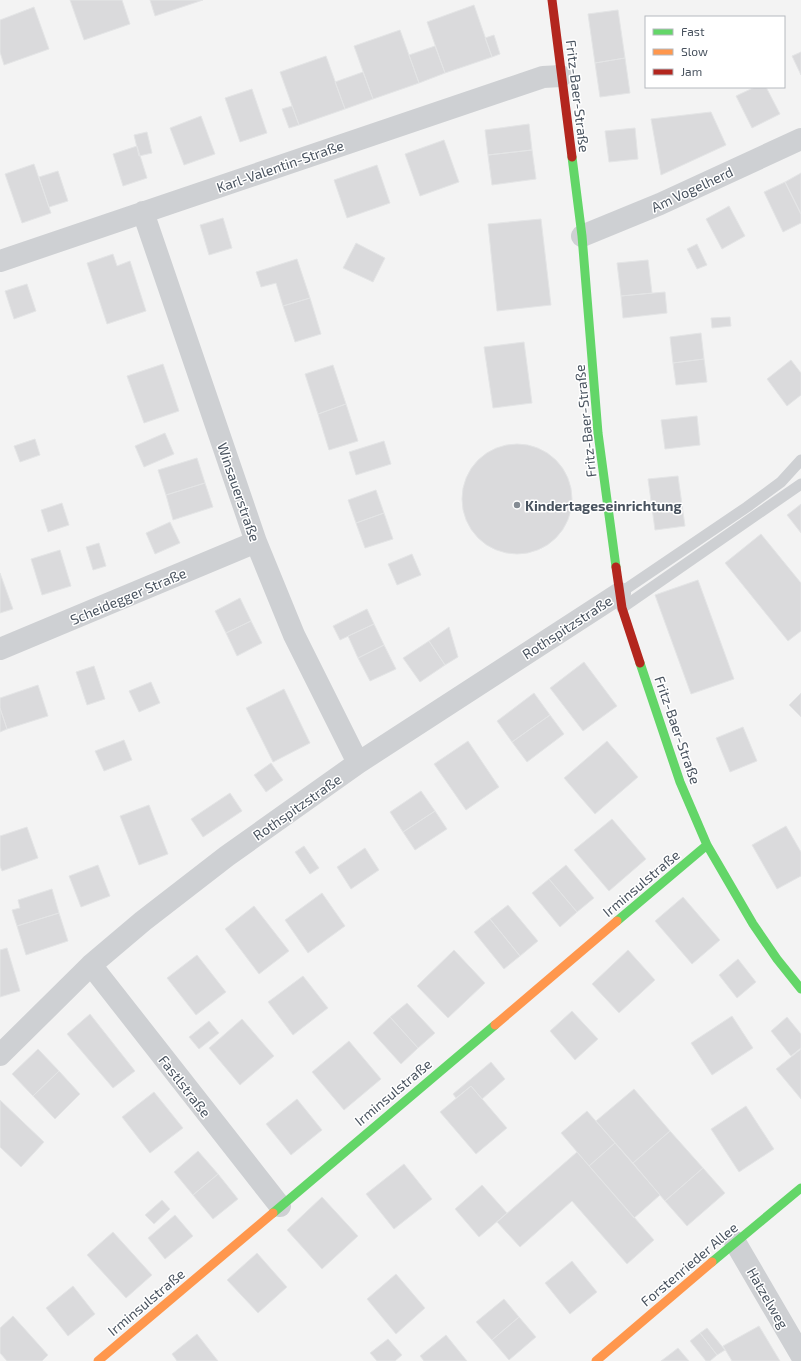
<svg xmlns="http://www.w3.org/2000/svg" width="801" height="1361" font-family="'Exo 2',sans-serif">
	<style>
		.building { fill: #dadadc; stroke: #e4e5e6 }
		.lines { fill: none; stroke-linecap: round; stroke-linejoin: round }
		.lane { stroke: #ced0d3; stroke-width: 11 }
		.street { stroke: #ced0d3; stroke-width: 22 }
		.fast { stroke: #63d668; stroke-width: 9 }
		.slow { stroke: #ff974d; stroke-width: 9 }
		.jam { stroke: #b3261e; stroke-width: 9 }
		.poi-dot { fill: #848b93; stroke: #fff; stroke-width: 1.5 }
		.labels { text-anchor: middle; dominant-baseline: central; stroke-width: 3; stroke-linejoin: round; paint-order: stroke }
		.street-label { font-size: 14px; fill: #49535f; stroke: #fff }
		.poi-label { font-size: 14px; font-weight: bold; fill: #49535f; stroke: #fff; text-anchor: start }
	</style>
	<rect width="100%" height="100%" fill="#f3f3f3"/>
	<path class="building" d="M70,0H122L130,24L84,40Z
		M150,0H203L155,16Z
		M474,5L492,57L445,73L427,22Z
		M34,7L49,49L4,65L0,52V20Z
		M618,10L625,58L595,63L588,14Z
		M400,30L419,83L373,99L354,46Z
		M494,35L500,54L492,57L485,38Z
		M435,46L445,73L419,83L409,55Z
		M801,52V75L792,56Z
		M326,56L345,109L299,125L280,72Z
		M625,58L630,93L600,97L595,63Z
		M363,72L373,99L345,109L335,82Z
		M755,87H766L780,114L752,128L736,96Z
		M252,89L267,133L240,142L225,98Z
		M292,106L299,125L289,128L282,109Z
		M711,112L726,145L661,175L651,119Z
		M201,116L215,154L184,165L170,128Z
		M529,124L532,150L488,155L485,130Z
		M635,128L638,159L609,162L605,131Z
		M147,132L152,153L139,156L134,135Z
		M444,140L459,182L420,196L405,154Z
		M137,146L147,178L123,186L113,154Z
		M532,150L536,179L492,185L488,155Z
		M34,164L51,213L22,223L5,174Z
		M377,165L390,203L347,218L334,180Z
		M58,171L68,201L49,207L39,177Z
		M801,173V214L785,182Z
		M785,182L801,214V223L783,232L764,192Z
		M729,206L745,236L722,249L706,219Z
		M223,218L232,248L209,255L200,225Z
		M541,219L551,305L497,311L488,224Z
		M356,243L385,258L373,282L343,268Z
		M697,244L707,265L697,269L687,249Z
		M113,254L117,266L130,261L146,311L107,324L87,263Z
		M297,259L310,298L283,306L276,283L261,287L256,272Z
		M648,260L652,293L621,296L617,263Z
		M27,284L36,311L14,319L5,291Z
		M665,292L667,313L623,318L621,296Z
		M310,298L321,334L295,342L283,306Z
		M730,317L731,326L712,328L711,318Z
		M701,333L704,359L673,363L670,337Z
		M524,342L532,403L493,408L484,347Z
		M704,359L707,382L676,385L673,363Z
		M791,360L801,373V395L787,406L767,379Z
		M163,364L179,411L144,423L127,376Z
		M333,365L346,404L318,414L305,374Z
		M346,404L358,441L329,450L318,414Z
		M697,416L700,445L665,449L661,420Z
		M165,433L174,454L144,467L135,446Z
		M35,439L40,455L20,462L14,446Z
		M384,441L391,464L356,475L349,452Z
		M462 499a55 55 0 1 1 110 0a55 55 0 1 1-110 0Z
		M197,458L205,483L166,495L158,470Z
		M678,476L685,526L655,530L648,479Z
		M205,483L213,507L173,520L166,495Z
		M376,490L384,513L356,523L348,500Z
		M62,503L69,525L48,532L41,510Z
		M801,504V533L787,515Z
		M384,513L393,539L365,548L356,523Z
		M170,522L180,543L155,554L146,533Z
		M761,534L801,583V631L788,641L725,563Z
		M99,543L106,566L93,570L86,547Z
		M60,550L71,586L42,595L31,559Z
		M412,554L421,575L397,585L388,564Z
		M0,573L13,609L0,613Z
		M698,580L734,679L691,694L655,595Z
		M240,598L251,621L226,633L215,611Z
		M367,609L374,624L340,640L333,626Z
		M251,621L262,643L237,656L226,633Z
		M374,624L384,645L358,658L348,636Z
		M449,627L458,657L445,665L429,641Z
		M429,641L445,665L420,682L403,658Z
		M384,645L396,669L370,681L358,658Z
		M584,662L617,706L583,731L550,688Z
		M94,666L105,699L87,705L76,672Z
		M151,682L160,703L139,712L129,691Z
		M38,685L48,716L7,729L0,708V698Z
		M284,689L310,743L273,762L246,708Z
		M534,693L550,715L512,742L497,721Z
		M801,693V717L789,705Z
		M0,708L7,729L0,732Z
		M550,715L564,734L527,762L512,742Z
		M743,727L757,761L730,772L716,738Z
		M124,740L132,760L104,771L95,751Z
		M468,741L499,787L466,810L434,764Z
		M607,741L638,777L595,814L564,778Z
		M271,763L283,780L266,792L254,775Z
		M421,791L435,811L403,832L390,812Z
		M230,793L242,811L203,837L191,819Z
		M149,805L168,854L139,865L120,816Z
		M435,811L447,829L415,850L403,832Z
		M612,819L646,859L609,891L574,850Z
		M786,826L801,852V876L777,889L752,845Z
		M27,827L38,858L2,871L0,866V836Z
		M304,846L319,868L310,874L295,852Z
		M365,848L379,870L351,889L337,867Z
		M98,865L110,896L81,907L69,876Z
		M566,865L594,898L577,912L549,879Z
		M549,879L577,912L560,927L532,893Z
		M52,889L59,913L17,926L12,910L20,908L18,900Z
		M322,893L345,926L308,953L285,920Z
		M683,897L720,940L692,964L655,921Z
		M508,905L538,941L520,956L490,919Z
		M254,906L289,951L259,974L225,929Z
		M59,913L68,941L26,955L17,926Z
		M490,919L520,956L504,969L474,932Z
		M7,948L20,991L0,997V950Z
		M454,950L485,983L448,1018L417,986Z
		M628,950L655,980L619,1013L592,984Z
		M197,955L226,992L196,1015L167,978Z
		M738,959L756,982L737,998L719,975Z
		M303,976L328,1008L293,1035L268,1002Z
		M407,1003L435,1033L418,1048L390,1017Z
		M572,1011L598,1039L575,1060L550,1031Z
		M90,1014L135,1071L113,1088L67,1034Z
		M732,1016L753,1048L712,1075L691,1043Z
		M390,1017L418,1048L401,1064L373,1033Z
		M787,1017L801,1034V1048L791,1056L771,1031Z
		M242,1019L274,1056L240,1085L209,1048Z
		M209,1021L219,1033L199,1049L189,1037Z
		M349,1041L381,1079L344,1110L312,1072Z
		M38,1049L59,1071L33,1096L12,1074Z
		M801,1049V1099L776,1069Z
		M491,1062L505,1079L482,1099L471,1086L456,1098L453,1094Z
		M59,1071L80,1094L55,1119L33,1096Z
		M471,1086L507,1128L476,1154L440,1112Z
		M634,1089L670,1131L633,1163L596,1121Z
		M154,1092L183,1128L150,1153L122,1117Z
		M297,1099L322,1130L291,1155L266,1124Z
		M0,1100L44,1142L21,1167L0,1147Z
		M746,1106L774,1149L739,1172L711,1129Z
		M587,1111L615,1143L589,1166L561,1133Z
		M670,1131L703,1168L665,1201L633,1163Z
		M615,1143L660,1195L634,1218L589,1166Z
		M198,1151L218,1174L193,1195L174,1172Z
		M577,1152L654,1240L627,1264L572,1201L520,1247L497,1222Z
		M404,1164L432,1199L394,1229L366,1194Z
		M703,1168L725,1193L687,1226L665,1201Z
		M218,1174L238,1199L213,1219L193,1195Z
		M482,1185L507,1213L479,1237L455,1209Z
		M322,1197L358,1236L322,1269L287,1230Z
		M162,1200L170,1209L154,1224L145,1215Z
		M175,1215L193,1236L165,1259L148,1238Z
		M113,1232L152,1275L126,1298L87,1255Z
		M257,1253L287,1287L258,1313L227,1280Z
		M572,1261L597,1292L570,1314L545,1283Z
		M396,1274L425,1308L396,1334L367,1299Z
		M73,1286L95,1314L68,1336L46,1308Z
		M504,1299L519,1317L492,1340L476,1322Z
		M13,1316L48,1355L42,1361H7L0,1353V1328Z
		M519,1317L536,1337L509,1360L492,1340Z
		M759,1326L780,1361H732L723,1346Z
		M707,1328L725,1350L717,1355L700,1333Z
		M700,1333L717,1355L710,1361H706L690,1341Z
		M197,1334L218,1361H177L172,1354Z
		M446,1335L467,1361H424L420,1356Z
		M388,1339L402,1355L395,1361H377L370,1353Z
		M678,1348L689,1361H661Z"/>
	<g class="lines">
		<path class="lane" d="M620,593L747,507L781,482L801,460
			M622,608L801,484"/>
		<path class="street" d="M143,212L256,542L294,635L358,763
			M582,236L660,204L801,139
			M0,261L543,77L561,76
			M0,649L256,542
			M91,965L280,1206
			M0,1055L91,965L143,921L227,856L358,763L620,593
			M735,1242L801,1355"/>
		<path class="fast" d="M572,157L582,236L598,433L616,567
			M640,663L680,782L707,845L753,924L777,959L801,989
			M617,921L707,845
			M273,1213L495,1025
			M712,1262L801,1188"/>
		<path class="slow" d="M495,1025L617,921
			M98,1361L273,1213
			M596,1361L712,1262"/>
		<path class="jam" d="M552,0L572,157
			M616,567L622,608L640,663"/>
	</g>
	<circle class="poi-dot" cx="517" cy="505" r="4"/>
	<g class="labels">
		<g class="street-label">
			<text transform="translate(578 96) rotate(83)">Fritz-Baer-Straße</text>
			<text transform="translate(280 166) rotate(-19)">Karl-Valentin-Straße</text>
			<text transform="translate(692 189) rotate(-25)">Am Vogelherd</text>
			<text transform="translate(585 421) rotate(-96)">Fritz-Baer-Straße</text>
			<text transform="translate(239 492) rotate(71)">Winsauerstraße</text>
			<text transform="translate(128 596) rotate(-23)">Scheidegger Straße</text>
			<text transform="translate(567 627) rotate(-33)">Rothspitzstraße</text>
			<text transform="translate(678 730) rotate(71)">Fritz-Baer-Straße</text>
			<text transform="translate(297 807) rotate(-35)">Rothspitzstraße</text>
			<text transform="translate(641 883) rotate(-40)">Irminsulstraße</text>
			<text transform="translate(185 1086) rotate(52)">Fastlstraße</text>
			<text transform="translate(393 1092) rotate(-40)">Irminsulstraße</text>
			<text transform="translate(689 1264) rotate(-40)">Forstenrieder Allee</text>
			<text transform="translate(768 1298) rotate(60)">Hatzelweg</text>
			<text transform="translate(146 1302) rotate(-40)">Irminsulstraße</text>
		</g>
		<g class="poi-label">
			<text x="525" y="505">Kindertageseinrichtung</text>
		</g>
	</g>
	<rect x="645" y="16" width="140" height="72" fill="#ffffff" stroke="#b6babf"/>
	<rect x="653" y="29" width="20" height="6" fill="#63d668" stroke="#b6babf"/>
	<text x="681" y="36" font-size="12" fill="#49535f">Fast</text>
	<rect x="653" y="49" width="20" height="6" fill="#ff974d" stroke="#b6babf"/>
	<text x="681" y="56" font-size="12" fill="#49535f">Slow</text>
	<rect x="653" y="69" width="20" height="6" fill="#b3261e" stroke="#b6babf"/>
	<text x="681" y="76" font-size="12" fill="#49535f">Jam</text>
</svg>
